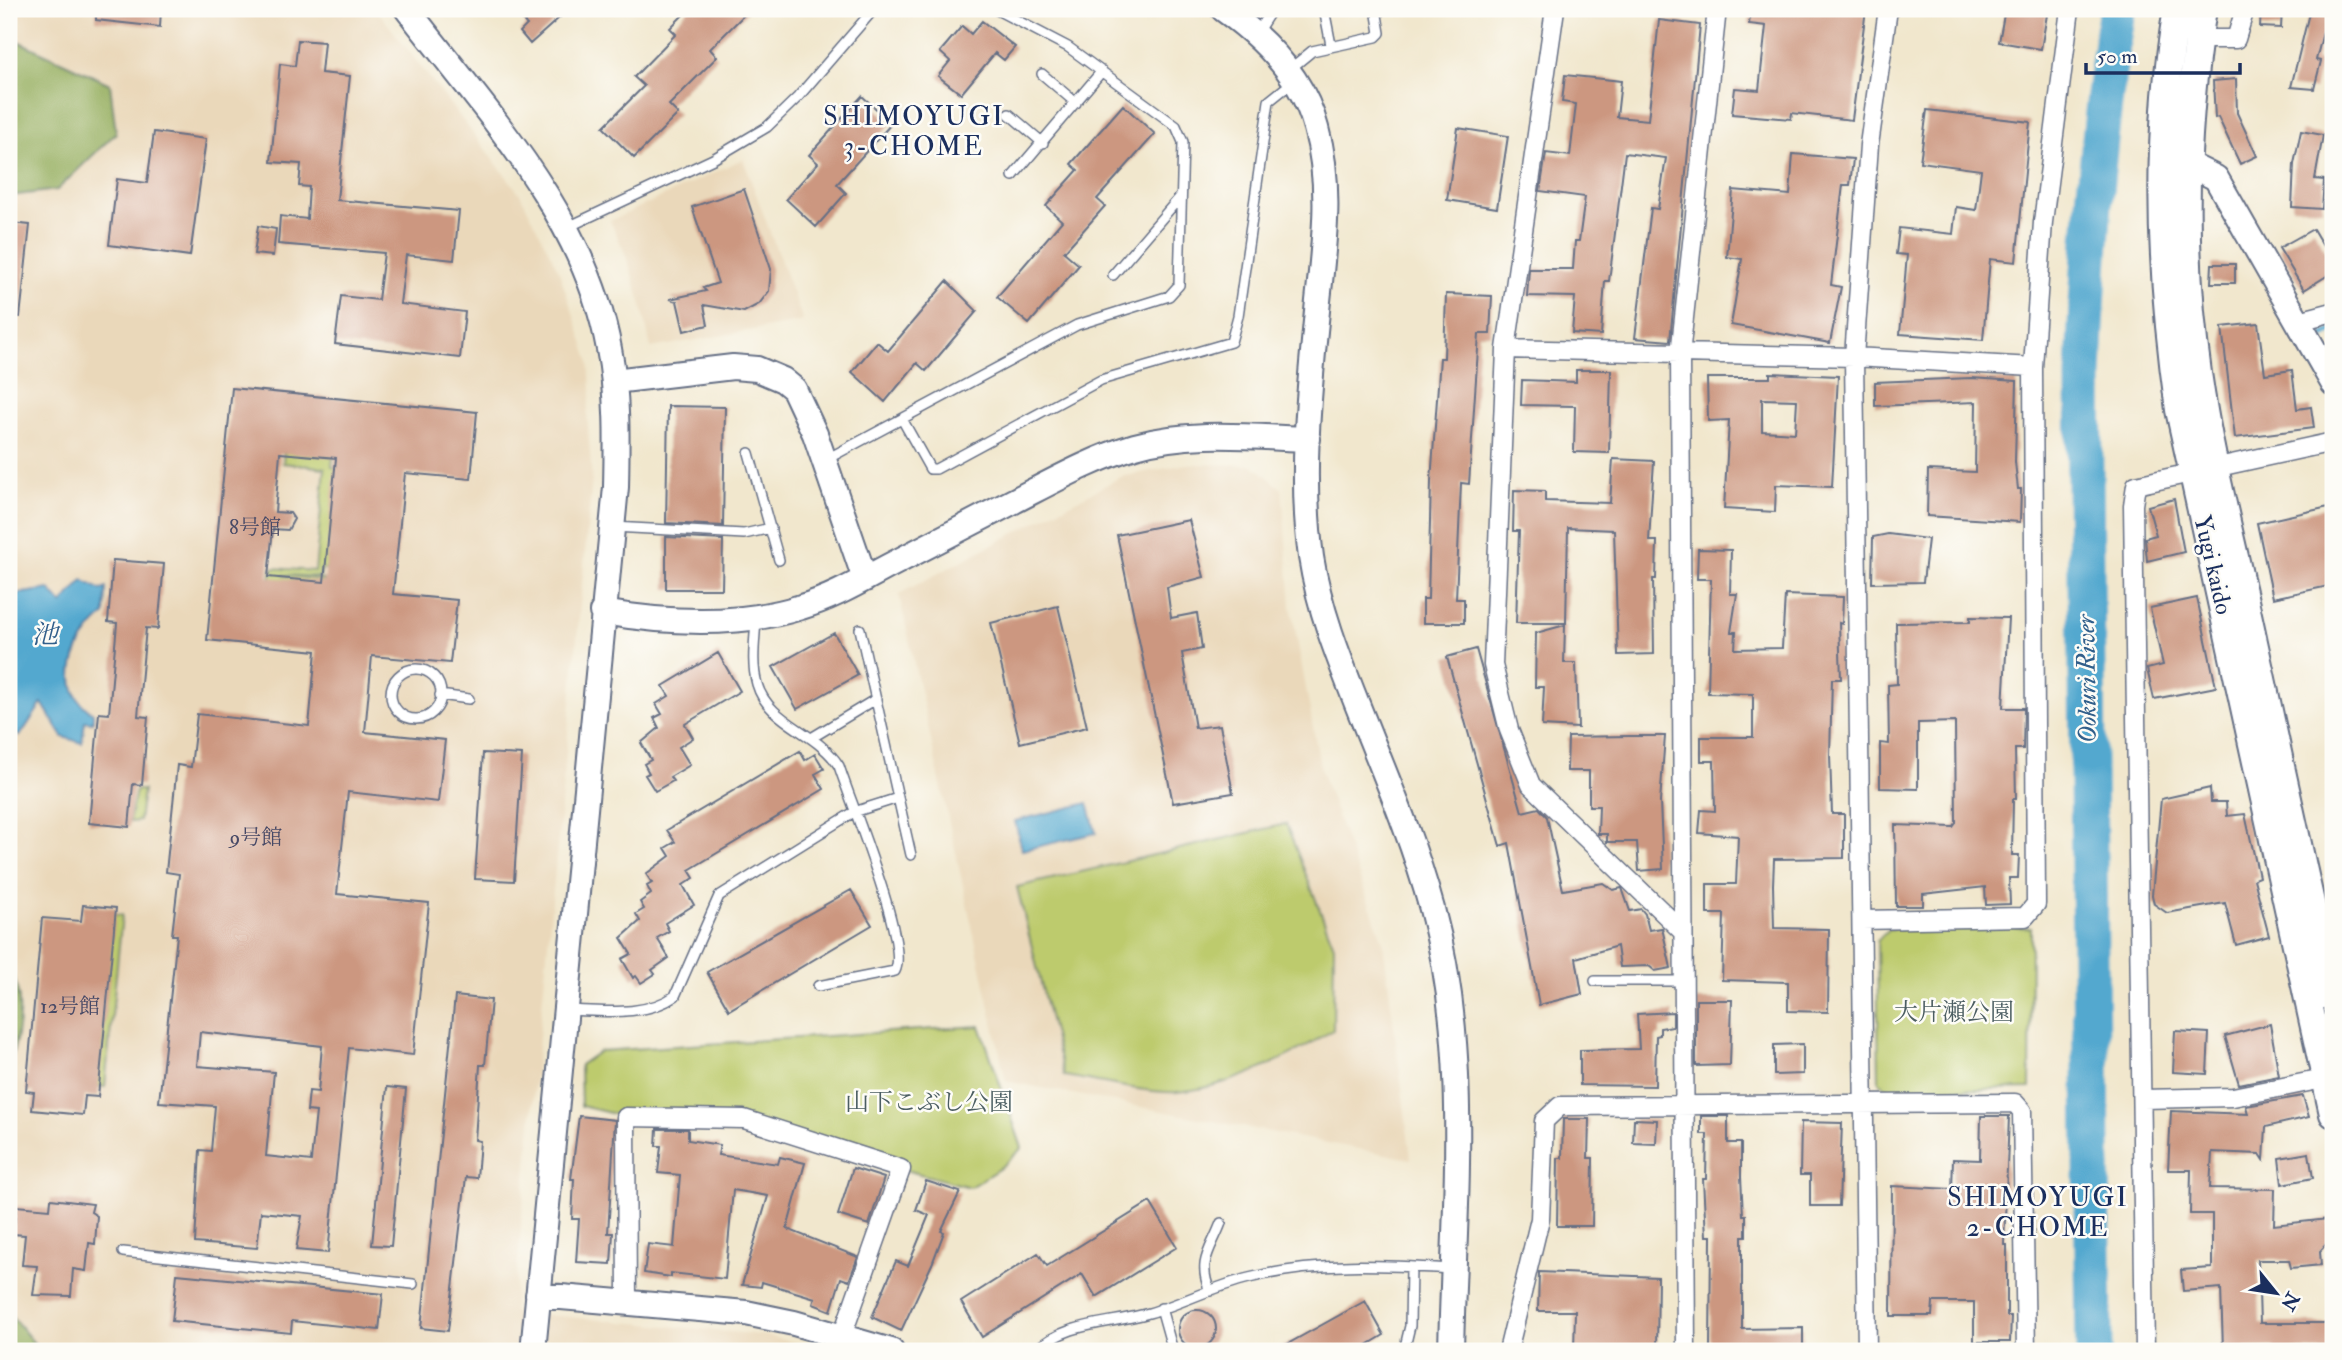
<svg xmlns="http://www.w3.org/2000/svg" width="2342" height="1360" font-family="'IM FELL Double Pica','Noto Serif JP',serif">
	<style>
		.built { fill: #ead8ba }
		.green { fill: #bdcb6d; stroke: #6c7d66; stroke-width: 2 }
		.forest { fill: #96af60; stroke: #586f5f; stroke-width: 2 }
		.water { fill: #53a8cf; stroke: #376c96; stroke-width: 2 }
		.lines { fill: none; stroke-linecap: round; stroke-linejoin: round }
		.stream { stroke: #53a8cf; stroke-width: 6 }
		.river { stroke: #53a8cf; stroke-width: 37 }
		.building { fill: #cc9780; fill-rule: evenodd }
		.lane-casing { stroke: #666f85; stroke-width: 12 }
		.street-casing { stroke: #666f85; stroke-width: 21 }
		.secondary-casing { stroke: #666f85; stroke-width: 28 }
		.primary-casing { stroke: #666f85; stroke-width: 30 }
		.lane { stroke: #fff; stroke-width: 9 }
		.street { stroke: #fff; stroke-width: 18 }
		.secondary { stroke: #fff; stroke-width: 24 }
		.primary { stroke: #fff; stroke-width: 26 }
		.labels { text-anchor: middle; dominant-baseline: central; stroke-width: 5; stroke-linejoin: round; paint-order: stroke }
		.number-label { font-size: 21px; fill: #474966 }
		.street-label { font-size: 24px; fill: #1b2f5e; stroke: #fdfcf7 }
		.park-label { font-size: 24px; fill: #4c5e62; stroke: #fdfcf7 }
		.neighbourhood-label { font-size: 26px; letter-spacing: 2px; fill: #1b2f5e; stroke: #fdfcf7 }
		.water-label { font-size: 26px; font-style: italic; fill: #315f8b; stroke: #fdfcf7 }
	</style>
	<rect width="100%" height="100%" fill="#fdfcf7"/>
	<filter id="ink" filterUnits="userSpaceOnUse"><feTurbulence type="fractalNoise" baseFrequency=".0143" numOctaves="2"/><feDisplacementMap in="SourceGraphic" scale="14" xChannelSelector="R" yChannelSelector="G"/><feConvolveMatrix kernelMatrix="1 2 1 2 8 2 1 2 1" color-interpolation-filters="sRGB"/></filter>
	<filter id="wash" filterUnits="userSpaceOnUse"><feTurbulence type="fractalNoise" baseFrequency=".00686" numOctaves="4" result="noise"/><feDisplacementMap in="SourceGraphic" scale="28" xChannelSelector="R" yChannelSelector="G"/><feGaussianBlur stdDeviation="1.57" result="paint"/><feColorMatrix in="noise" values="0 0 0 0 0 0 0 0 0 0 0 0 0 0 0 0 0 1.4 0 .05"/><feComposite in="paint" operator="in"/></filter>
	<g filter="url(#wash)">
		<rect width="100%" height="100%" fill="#f1e7cd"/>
		<path class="built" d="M9,9H376L520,194L558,269L589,360L591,392L587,414L592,479L513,1312L764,1335L829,1351H9Z
			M743,159L803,321L651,348L641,302L625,253L610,221Z
			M1187,464L1253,465L1282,489L1291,606L1321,771L1383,942L1411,1159L1006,1081L899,594L1121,477Z"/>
		<path class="green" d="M284,450L333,456L332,467L342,468L332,570L321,569L320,577L283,575L324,580V588L270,581L272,568L315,571L325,468L283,463Z
			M136,790H143L139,821L129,822Z
			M1286,824L1334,946L1333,1030C1287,1059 1231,1087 1177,1092C1151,1094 1093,1080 1064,1076L1017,887Z
			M110,914L122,915L105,1087L90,1086Z
			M2031,927L2030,1088L1892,1091L1879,1082L1877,941L1888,929Z
			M980,1026L1022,1148L1000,1168L970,1187L901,1169L744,1119L626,1117L581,1106L580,1065L600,1051Z"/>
		<path class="forest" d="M9,37L110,84L116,133L57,190L9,196Z
			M9,967C26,996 19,1036 9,1067Z
			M9,1313L34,1343V1351H9Z"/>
		<path class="water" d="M83,580L101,590L106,588L105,615C76,637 54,690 93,713V722L85,721L82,743L63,737L42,703L20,736L9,732V607L17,594L49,589L62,604Z
			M1088,803L1096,833L1022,850L1015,821Z"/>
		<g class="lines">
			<path class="stream" d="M2324,335L2333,331"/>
			<path class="river" d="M2094,1351L2084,377C2088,254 2098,131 2117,9"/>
		</g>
		<g id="blocks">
			<path class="building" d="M96,9H161L160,27L96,20Z
				M513,9H569L530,44L520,32L527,25Z
				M689,9H750L710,49L717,57L669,105L678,114L634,158L603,127L644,86L634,77L676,34L670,28Z
				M1751,9H1866L1852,120L1792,113L1791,119L1732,114L1735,88L1759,90L1766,26L1749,24Z
				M2005,9H2048L2041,49L1999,42Z
				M2261,9H2282L2281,28L2260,27Z
				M2310,9H2329L2316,60L2321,61L2314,89L2291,87Z
				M1659,20L1700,25L1670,341L1635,338L1651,208L1658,209L1666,158L1625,153L1609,281H1605L1601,335L1572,333L1575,297L1527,296L1529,269H1573L1575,241H1579L1585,197L1540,191L1546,153L1570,156L1576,104L1562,102L1565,75L1621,81L1617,117L1648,120Z
				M982,21L1015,47L1004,60L995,53L961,94L938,76L950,61L940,52L962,26L971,34Z
				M298,40L324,42L321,73L350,76L337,200L459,211L454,260L406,255L400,304L465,312L460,358L335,344L341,296L378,300L384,253L278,244L280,216L307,219L309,187L299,186L301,164L271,162L280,64L295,66Z
				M2236,79L2237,113L2257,156L2240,164L2218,117L2215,118L2213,81Z
				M862,96L892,123L837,184L846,193L816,227L786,199L818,163L809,155Z
				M1123,105L1155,134L1097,199L1105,206L1064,252L1079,265L1029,324L997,297L1062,221L1046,206L1078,170L1071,164Z
				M1927,110L2030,122L2016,262L1990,259L1983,340L1900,334L1907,255L1896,254L1899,228L1953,234L1956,207L1976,210L1981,170L1920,162Z
				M1458,128L1508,136L1497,208L1447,200Z
				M2301,131L2323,135L2315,179L2324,180L2322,209L2292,207L2294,164Z
				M154,132L206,139L190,256L109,245L117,179L147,183Z
				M1793,154L1853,159L1850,185H1843L1831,285L1841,287L1830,343L1731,325L1742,259L1727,257L1733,190L1790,195Z
				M744,189L771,269L769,291L759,304L744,312L704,305L708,325L684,331L677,301L670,299L706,291L703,288L718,283L692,207Z
				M10,223L30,225L20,317L9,316Z
				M258,226L276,229L273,256L254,254Z
				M2313,229L2333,263V272L2304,290L2279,248Z
				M2212,264H2235V283H2211Z
				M947,281L977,311L926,371L917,363L885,402L852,372L877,342L888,351Z
				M1446,294L1492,296L1490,334H1479L1469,484L1461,483L1456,599H1464V623H1423V599H1428L1431,481L1440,358H1444Z
				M2258,323L2265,374L2292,370L2297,409L2311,407L2314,428L2235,438L2222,327Z
				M1576,370H1611L1609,453L1574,452L1575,406L1521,405L1522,380L1576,382Z
				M1770,373L1838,376L1832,487L1776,485L1775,512L1724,509L1729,420L1708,421L1707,378H1770ZM1762,399L1797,400L1795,433L1762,431Z
				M1971,378L2017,381L2015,462L2018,489H2021L2020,522L1927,516L1928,470L1975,472L1976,402L1875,406V382Z
				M232,388L477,412L471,479L405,473L393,594L457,600L450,663L372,656L365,732L445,740L438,802L348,792L337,894L429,903L413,1055L349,1048L328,1253L296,1250L302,1216L261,1212L257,1248L195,1243L200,1150L211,1151L215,1106L159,1102L177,935H172L179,874L166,872L177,765L191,767L197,714L309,726L316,651L207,640ZM280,453L336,458L324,582L268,577L273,529L288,530L294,519L290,513L275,512ZM200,1032L322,1046L318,1092L309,1091L307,1111L316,1112L311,1161L266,1156L274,1072L197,1066Z
				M668,406L725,407L723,526L666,523Z
				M1613,459L1654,461L1649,541H1657L1656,579H1653L1654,654L1618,655L1614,530L1568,528L1566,623H1516L1519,531H1513L1514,490L1545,491V501L1610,503Z
				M2174,499L2184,552L2147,561L2145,538L2156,535L2148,506Z
				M2333,506V585L2273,598L2257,523Z
				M1189,520L1204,577L1167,587L1171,618L1197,613L1202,649L1182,653L1195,728L1220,725L1233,793L1173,803L1117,535Z
				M1888,534L1928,539L1923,582L1872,583L1873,537Z
				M666,537L723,540L722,589H666Z
				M1698,549L1731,550L1730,594H1737L1731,632H1736L1735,649L1782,648L1785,595L1843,597L1842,624L1839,623L1841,679H1832L1830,755L1832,814H1844V858L1774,859L1773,885L1774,928L1829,929L1828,1012L1788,1011V982L1722,980L1724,914H1707V884H1736L1738,836L1699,833L1701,810L1715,811L1714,761H1701V737H1753V694L1708,693L1711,579H1697Z
				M113,560L164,564L158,629L146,628L138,716L148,717L142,785L133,784L129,827L89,823L99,713L109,714L117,623L108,622Z
				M2197,598L2216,687L2154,699L2147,669L2163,665L2150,608Z
				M1058,606L1087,727L1020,743L991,623Z
				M1970,617L2008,618L2003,708H2024L2023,749H2015L2016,799H2013L2012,855H2019L2018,878H2009L2010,904L1986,905L1985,887L1923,894V906H1896L1895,825L1953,827L1956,823L1955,722L1918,723V789L1880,788V743L1889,744L1888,685L1897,684L1896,623L1970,622Z
				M1565,625L1564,663H1576L1578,728L1542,726L1544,687H1535L1536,633Z
				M834,633L858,675L797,709L773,667Z
				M1476,649L1522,812L1539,808L1547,817L1563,890L1603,883L1613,890L1622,888L1630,911L1641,909L1645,914L1649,930L1662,928L1671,968L1655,971L1649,966L1620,967L1617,946L1576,958L1582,994L1539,1005L1509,843L1500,846L1447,657Z
				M718,653L740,691L685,724L693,738L679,747L690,765L670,777L673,781L655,791L645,775L649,773L644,764L651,760L641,743L659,728L654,718L662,714L656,704L669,696L663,686Z
				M1630,736H1665L1660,802L1663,869L1639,871L1637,842H1607V834H1598L1599,806H1589V771H1567L1568,737Z
				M800,751L805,760L815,754L824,769L815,774L824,789L689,870L694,878L683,885L694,905L665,923L669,931L657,938L669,958L652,970L655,974L641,983L636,976L633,978L622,959L631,954L621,938L640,921L636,914L644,909L640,902L651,894L647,886L652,883L646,874L670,856L665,848L675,842L667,830Z
				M483,753L522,755L514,881L475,879Z
				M2210,788L2211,802H2226L2227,816L2245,814L2259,877L2254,879L2269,936L2236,945L2225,903L2167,913L2154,904L2152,895L2161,799Z
				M851,890L872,925L729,1010L707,972Z
				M83,905L116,908L98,1097L85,1096L83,1115L32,1110L34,1092L26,1091L42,918L81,921Z
				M455,996L491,1000L485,1065H480L475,1140L480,1141L477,1178L466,1177L448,1331L421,1328Z
				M1696,1000H1732L1730,1065L1696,1066Z
				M1673,1012V1026L1660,1028V1035L1656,1036L1655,1086L1580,1085V1050L1639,1049L1637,1014Z
				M2270,1024L2279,1076L2239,1084L2225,1036Z
				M2175,1031L2209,1033L2207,1074L2173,1072Z
				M1803,1044V1074L1774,1075V1045Z
				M387,1087L406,1089L391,1246L372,1245Z
				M2303,1096L2309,1117L2266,1127L2264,1160L2260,1154L2212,1152L2210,1188L2275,1189L2274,1225L2328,1219L2330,1240L2320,1251L2321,1265L2291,1268L2289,1260H2258L2260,1323H2333V1351H2274V1347L2223,1349L2221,1288L2183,1291L2181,1270L2212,1268V1214H2190L2191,1170H2168L2171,1111L2248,1114L2246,1106Z
				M579,1116L615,1120L608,1233H613L611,1264L576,1262L579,1219H572L574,1179H571Z
				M1701,1116H1728V1143H1741V1177L1743,1215H1746V1236H1742V1329L1803,1328V1351H1710L1711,1236H1706L1703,1179H1706L1707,1134H1701Z
				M1981,1116H2009L2004,1245H2007V1316H2011L2010,1342H1974V1302H1933L1932,1316H1891L1892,1186L1952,1189L1953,1159L1980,1160Z
				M1563,1119H1589L1588,1158H1593L1592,1226H1557L1558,1158H1562Z
				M1634,1119L1657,1120L1656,1144L1633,1143Z
				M1801,1122L1842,1123L1839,1206H1810V1175H1800Z
				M657,1129H688V1140L720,1145L718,1155L778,1164L780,1157L805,1163L787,1229L858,1257L849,1281L841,1278L831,1311L813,1304L815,1298L762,1282L761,1287L742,1285L768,1196L733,1190L725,1279L671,1273V1277L644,1273L648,1244L674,1247L680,1175L658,1173L661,1146H656Z
				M2309,1153L2313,1178L2282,1184L2279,1158Z
				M853,1168L884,1178L869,1225L838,1215Z
				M926,1181L960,1192L941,1231L944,1232L932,1264L901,1331L872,1317L896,1261L908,1266L929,1215L916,1210Z
				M51,1199L93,1204L91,1212L97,1216L95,1244L89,1243L86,1271L73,1269L71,1296L33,1295L37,1266L22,1265L25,1235L13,1234L16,1206L50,1209Z
				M1150,1202L1177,1247L1096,1297L1082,1274L982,1337L961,1302L1038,1253L1047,1266Z
				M1539,1272L1658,1277L1657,1351H1574L1575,1311H1538Z
				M177,1274L383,1294L379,1330L292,1321L291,1333L172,1321Z
				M1365,1301L1384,1335L1357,1351H1275Z
				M1178 1329a19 19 0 1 1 38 0a19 19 0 1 1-38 0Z"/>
		</g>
	</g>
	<g filter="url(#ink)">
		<use href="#blocks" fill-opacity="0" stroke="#666f85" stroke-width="2"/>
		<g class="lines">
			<defs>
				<path id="lane" d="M1324,9L1331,45
					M1256,34L1272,9
					M1290,69L1312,51L1376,37L1380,33L1376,9
					M1042,74L1076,103
					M1009,114L1043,143
					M1013,176L1102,71
					M568,227L713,159L767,127L798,97L874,9
					M1113,275L1181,196
					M902,419L930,469H936L1101,380L1231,342L1238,316L1269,101L1294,81
					M749,453L779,560
					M825,460L1077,325L1169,296L1179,285L1183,142L1176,126L1068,47L995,9
					M613,527L744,534L771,528
					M756,619C755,640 751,663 757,684C768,723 818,732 839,766C850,801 910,945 895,971L818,986
					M860,629L911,855
					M391 694a25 25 0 1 1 50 0a25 25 0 1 1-50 0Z
					M440,695L469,699
					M813,737L876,699
					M1595,981H1683
					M567,1010C602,1011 646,1017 675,996L719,896L854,812L898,798
					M123,1252L413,1284
					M1210,1291C1197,1261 1211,1250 1221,1223
					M1161,1308L1173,1351
					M1041,1346L1061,1351
					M1035,1351C1068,1321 1108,1325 1149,1313C1183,1303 1215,1286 1249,1278C1317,1261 1383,1265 1451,1269
					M1404,1351L1410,1326L1411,1267"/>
				<path id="street" d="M1555,9L1506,349L1493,665L1509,730L1531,785L1682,931
					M2198,39H2236L2245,9
					M2299,321L2333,312
					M1506,349L1854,357L2033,367
					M1862,920L2025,917L2036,904L2033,367L2043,222L2070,9
					M2143,1099L2233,1097L2333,1077
					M627,1302L626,1117L744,1119L901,1169L842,1336
					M1508,1351L1540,1219L1544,1121L1560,1106L2015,1103L2022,1111L2026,1351
					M1686,1351L1680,355L1717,9
					M1867,1351L1854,357L1869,145L1888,9
					M2145,1351L2133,505L2136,485L2333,442"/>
				<path id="secondary" d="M407,9C486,112 585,216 609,349C618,394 617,441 616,487L533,1351
					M1223,9C1264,38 1303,78 1316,128C1333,188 1323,250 1317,311C1309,391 1300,477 1311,557C1319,608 1338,656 1357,704C1384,772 1413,839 1432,909C1471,1053 1454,1205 1451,1351
					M2188,164L2216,178L2333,383
					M614,381L733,367L757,369L783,380L794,389L815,434L865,579
					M602,612C667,623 738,627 801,607C832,598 859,582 887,567C930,545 972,523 1014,501C1053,481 1092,459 1135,446C1190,430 1252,437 1308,439
					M538,1295L746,1313L794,1323L891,1351"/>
				<path id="primary" d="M2177,9C2154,141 2160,277 2179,410L2333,1114
					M2203,9C2184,128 2181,253 2198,373C2211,464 2235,552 2254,642C2280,761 2305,880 2333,999"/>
			</defs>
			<use href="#lane" class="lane-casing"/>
			<use href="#street" class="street-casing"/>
			<use href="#secondary" class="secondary-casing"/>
			<use href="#primary" class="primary-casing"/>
			<use href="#lane" class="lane"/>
			<use href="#street" class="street"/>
			<use href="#secondary" class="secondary"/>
			<use href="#primary" class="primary"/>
		</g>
	</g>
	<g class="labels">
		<g class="number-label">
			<text x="255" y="527">8号館</text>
			<text x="256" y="837">9号館</text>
			<text x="70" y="1006">12号館</text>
		</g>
		<g class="street-label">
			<text transform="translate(2213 565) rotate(77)">Yugi kaido</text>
		</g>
		<g class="park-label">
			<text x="1954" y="1012">大片瀬公園</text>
			<text x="929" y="1102">山下こぶし公園</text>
		</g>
		<g class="neighbourhood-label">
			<text x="914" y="117">SHIMOYUGI<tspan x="914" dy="30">3-CHOME</tspan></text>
			<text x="2038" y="1198">SHIMOYUGI<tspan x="2038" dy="30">2-CHOME</tspan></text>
		</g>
		<g class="water-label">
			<text x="45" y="635">池</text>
			<text transform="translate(2087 679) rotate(-91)">Ookuri River</text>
		</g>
	</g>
	<rect width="2342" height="1360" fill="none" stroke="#fdfcf7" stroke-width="35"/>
	<g transform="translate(2276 1293) rotate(120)" stroke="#fdfcf7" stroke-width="5" paint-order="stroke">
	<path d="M0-5L12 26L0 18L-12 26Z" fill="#1b2f5e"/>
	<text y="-10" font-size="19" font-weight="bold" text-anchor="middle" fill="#1b2f5e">N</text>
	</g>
	<path d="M2086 63v10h154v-10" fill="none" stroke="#1b2f5e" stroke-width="3.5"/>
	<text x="2097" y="63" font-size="21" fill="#1b2f5e" stroke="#fdfcf7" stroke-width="5" paint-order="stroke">50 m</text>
</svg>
